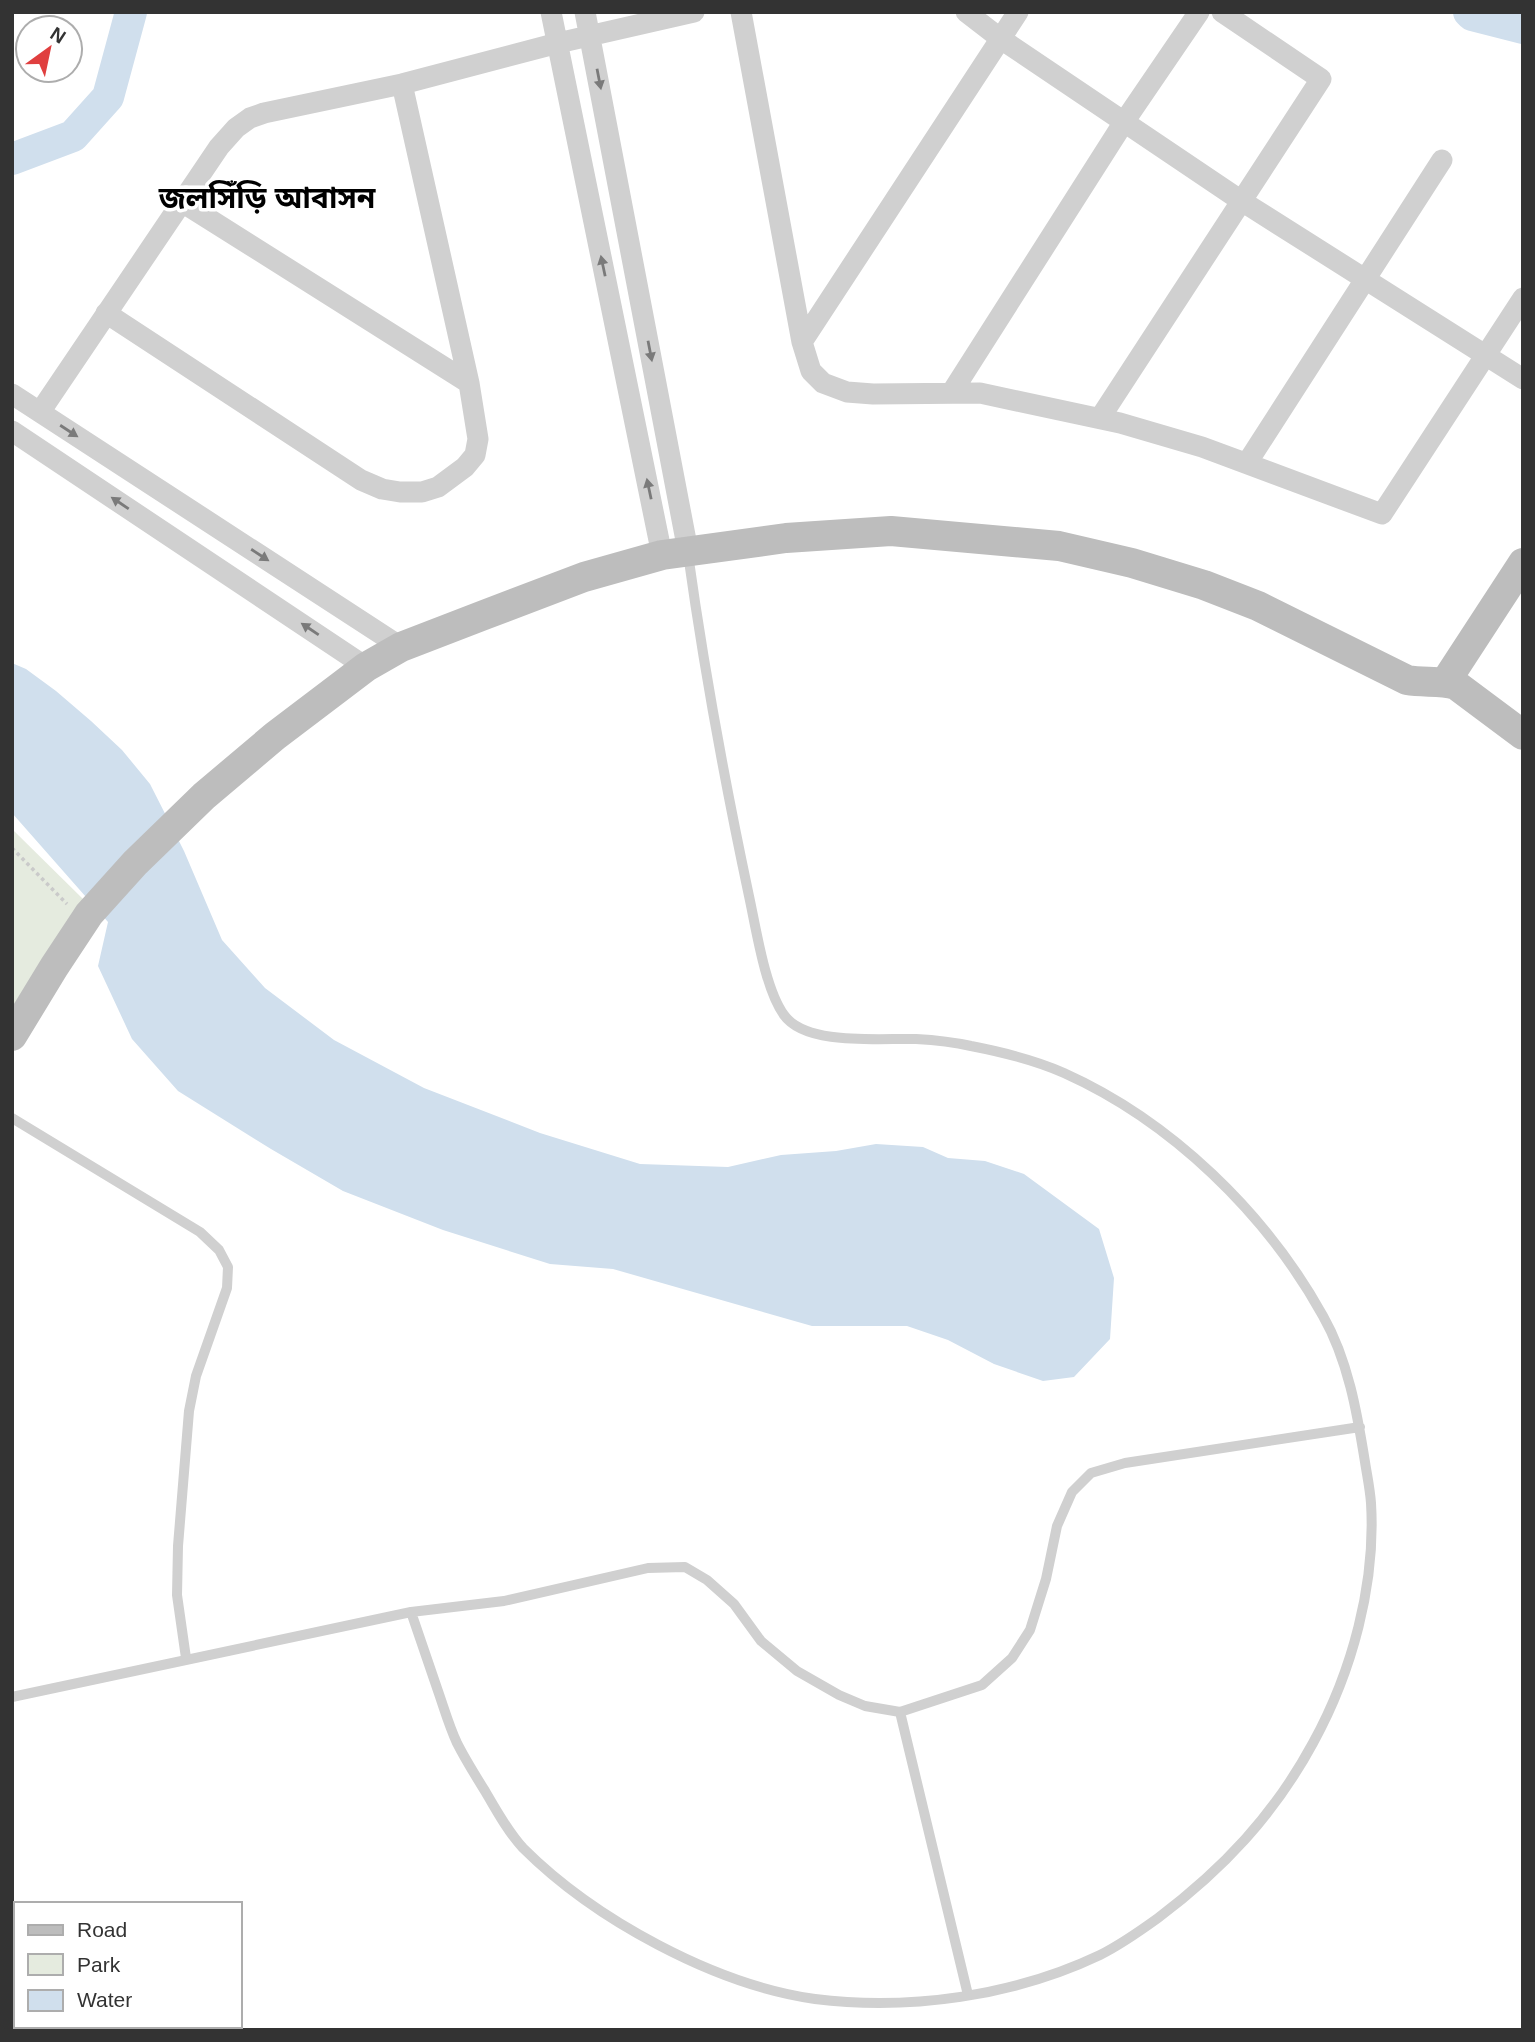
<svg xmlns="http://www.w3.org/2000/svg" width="1535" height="2042" font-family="Arial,'Noto Sans Bengali',sans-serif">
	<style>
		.green { fill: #e5ebdf }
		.water { fill: #d0dfed }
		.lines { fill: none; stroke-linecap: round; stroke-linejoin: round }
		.river { stroke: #d0dfed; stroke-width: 32 }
		.path { stroke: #cacaca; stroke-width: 3.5; stroke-dasharray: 3.5 3.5; stroke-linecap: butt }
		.lane { stroke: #d0d0d0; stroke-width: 10 }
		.street { stroke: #d0d0d0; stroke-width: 21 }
		.secondary { stroke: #bdbdbd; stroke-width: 30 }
		.oneway { fill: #7a7a7a }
		.labels { text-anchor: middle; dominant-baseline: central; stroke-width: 7; stroke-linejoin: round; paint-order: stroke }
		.district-label { font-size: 30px; font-weight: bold; fill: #000; stroke: #fff }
	</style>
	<rect width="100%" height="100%" fill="#fff"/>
	<path class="green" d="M12,829L85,901L12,1026Z"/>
	<path class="water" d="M12,663L26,669L56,691L91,721L122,750L150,784L184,851L222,940L265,988L334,1040L424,1088L540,1133L640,1164L728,1167L781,1155L836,1151L876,1144L923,1147L948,1158L985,1161L1024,1174L1099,1229L1114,1278L1110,1339L1074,1377L1043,1381L994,1364L948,1340L907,1326H812L613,1269L550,1264L443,1230L343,1191L271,1149L178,1091L132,1039L98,966L108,922L12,813Z"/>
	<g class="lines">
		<path class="river" d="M1469,12L1472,15L1523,28
			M12,159L73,136L108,97L131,12"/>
		<path class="path" d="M12,848L67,904"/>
		<path class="lane" d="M12,1118L200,1232L219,1250L228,1267L227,1288L196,1376L189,1411L178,1546L177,1595L186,1658
			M411,1612C420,1638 429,1664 438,1691C444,1708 449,1726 457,1743C465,1759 475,1775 485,1791C496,1810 508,1832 523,1848C594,1919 715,1985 815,1999C909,2011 1014,1996 1100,1955C1120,1945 1140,1931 1158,1918C1223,1869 1274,1815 1313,1743C1352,1672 1376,1584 1371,1503C1370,1489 1367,1475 1365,1462C1357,1412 1348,1360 1323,1316C1266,1213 1171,1121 1064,1073C1035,1060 1002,1052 971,1046C953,1042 934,1040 916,1039C880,1038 806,1046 784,1015C765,989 756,928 749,896C725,783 704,669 688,554
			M12,1697L411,1612L504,1601L648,1568L685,1567L707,1580L734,1604L761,1641L797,1671L839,1695L865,1706L900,1712L982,1685L1012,1658L1030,1630L1046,1579L1057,1526L1072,1492L1091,1473L1125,1463L1360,1427
			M900,1712L968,1995"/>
		<path class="street" d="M551,12L662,555
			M585,12L688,551
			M741,12L802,342L811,371L823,383L847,392L873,394L980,393L1120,423L1202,447L1382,514L1523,298
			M966,12L1001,39L1240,200L1523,379
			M182,202L469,383
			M106,313L361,480L382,489L400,492H422L438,487L465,467L475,455L478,439L469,383L402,84
			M802,342L1018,12
			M952,392L1124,122L1199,12
			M12,394L401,647
			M40,412L219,147L236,128L250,118L264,113L402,84L558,43L694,12
			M1100,418L1321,79L1222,12
			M12,431L366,667
			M1247,463L1442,160"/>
		<path class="secondary" d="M1446,681L1523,563
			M12,1036L54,967L89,914L135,863L204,796L275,736L366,667L401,647L484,615L584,577L662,555L786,538L891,531L1059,546L1132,563L1204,585L1258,606L1407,680C1424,683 1441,680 1456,685L1523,735
			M12,2022L17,2030"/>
	</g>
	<defs><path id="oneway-solid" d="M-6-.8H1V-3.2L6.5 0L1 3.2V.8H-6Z" transform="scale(1.75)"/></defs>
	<g class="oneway">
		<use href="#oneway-solid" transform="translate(599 79) rotate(79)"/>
		<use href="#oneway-solid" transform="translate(603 266) rotate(-102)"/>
		<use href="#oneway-solid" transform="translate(650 351) rotate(79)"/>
		<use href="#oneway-solid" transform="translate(69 431) rotate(33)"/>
		<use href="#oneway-solid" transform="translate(649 489) rotate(-102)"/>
		<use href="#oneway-solid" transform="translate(120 503) rotate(-146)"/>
		<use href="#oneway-solid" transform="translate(260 555) rotate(33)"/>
		<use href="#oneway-solid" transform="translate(310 629) rotate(-146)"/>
	</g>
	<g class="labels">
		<g class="district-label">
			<text x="267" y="197">জলসিঁড়ি আবাসন</text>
		</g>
	</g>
	<rect width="1535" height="2042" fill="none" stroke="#333333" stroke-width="28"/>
	<rect x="14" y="1902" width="228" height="126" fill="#ffffff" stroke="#adadad" stroke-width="2"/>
	<rect x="28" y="1925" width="35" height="10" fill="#bdbdbd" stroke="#adadad" stroke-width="2"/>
	<text x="77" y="1937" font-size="21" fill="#333333">Road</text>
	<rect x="28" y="1954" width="35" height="21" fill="#e5ebdf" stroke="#adadad" stroke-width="2"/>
	<text x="77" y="1972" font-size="21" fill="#333333">Park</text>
	<rect x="28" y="1990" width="35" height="21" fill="#d0dfed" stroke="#adadad" stroke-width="2"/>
	<text x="77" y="2007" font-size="21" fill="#333333">Water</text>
	<g transform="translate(49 49) rotate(33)"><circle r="33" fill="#ffffff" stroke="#adadad" stroke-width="2"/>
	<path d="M0-5L12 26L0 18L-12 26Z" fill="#e03f3f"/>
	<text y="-10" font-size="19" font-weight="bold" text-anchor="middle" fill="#333333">N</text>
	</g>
</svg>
